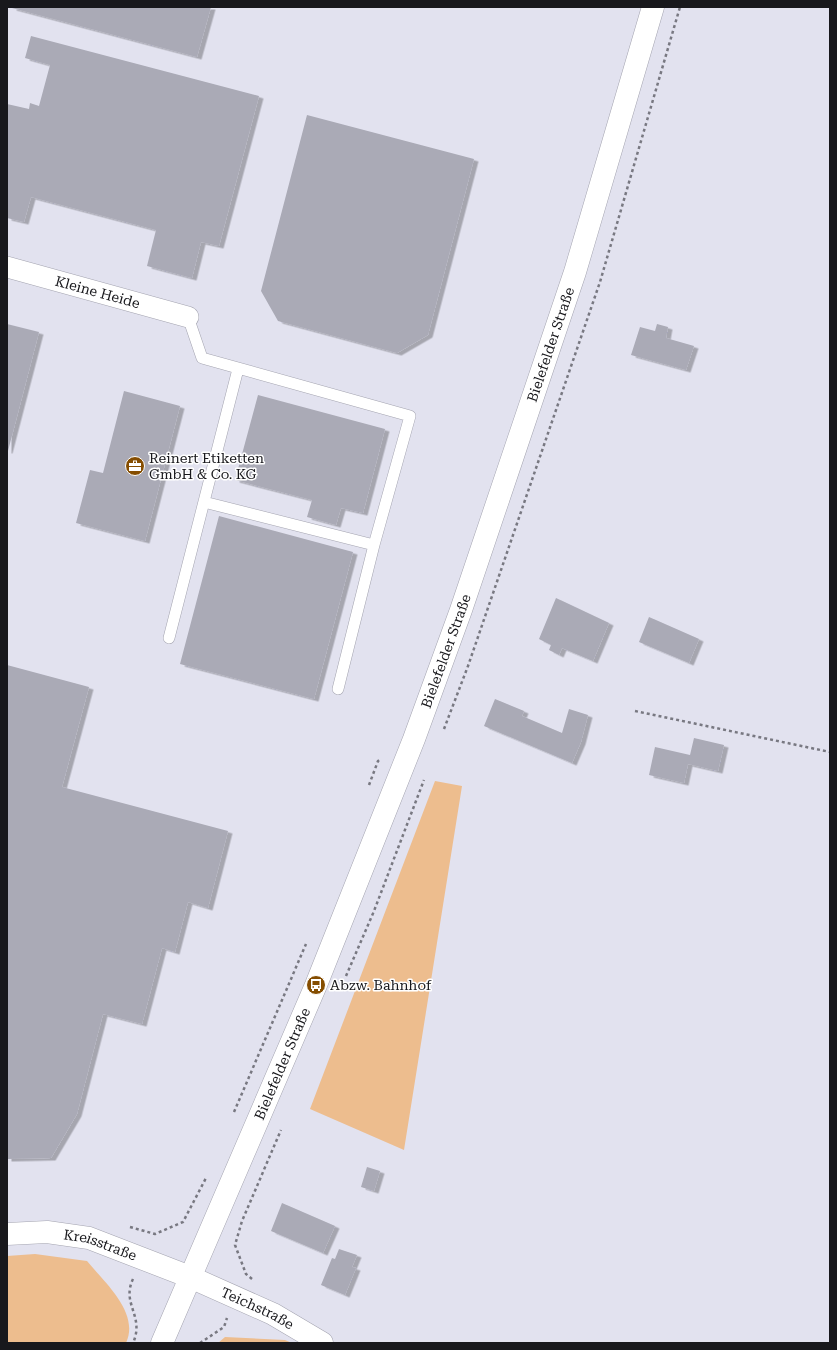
<svg xmlns="http://www.w3.org/2000/svg" width="837" height="1350" font-family="'Roboto Serif',serif">
	<style>
		.green { fill: #edbd8e }
		.building { fill: #aaaab6; filter: url(#shadow) }
		.lines { fill: none; stroke-linecap: round; stroke-linejoin: round }
		.service-casing { stroke: #a4a4b0; stroke-width: 12 }
		.minor-casing { stroke: #a4a4b0; stroke-width: 22 }
		.tertiary-casing { stroke: #a4a4b0; stroke-width: 23 }
		.path { stroke: #787881; stroke-width: 2.5; stroke-dasharray: 3 3; stroke-linecap: butt }
		.service { stroke: #fff; stroke-width: 11 }
		.minor { stroke: #fff; stroke-width: 21 }
		.tertiary { stroke: #fff; stroke-width: 22 }
		.labels { text-anchor: middle; dominant-baseline: central; stroke-width: 3; stroke-linejoin: round; paint-order: stroke }
		.street-label { font-size: 14px; fill: #18181c; stroke: #fff }
		.poi-label { font-size: 14px; fill: #18181c; stroke: #fff; text-anchor: start }
	</style>
	<defs>
		<filter id="shadow"><feDropShadow dx="4.5" dy="2.5" stdDeviation="0" flood-color="#0004"/></filter>
	</defs>
	<rect width="100%" height="100%" fill="#e2e2ef"/>
	<path class="green" d="M435,781L462,786L404,1150L310,1109Z
		M35,1254L87,1261C105,1283 140,1313 126,1343H7V1256Z
		M225,1337L285,1340L292,1343H218Z"/>
	<path class="building" d="M12,7H211L197,57L12,8Z
		M31,36L259,96L219,246L201,242L192,278L147,266L156,230L31,197L24,222L7,218V104L29,109L30,103L39,106L50,65L25,58Z
		M307,115L474,159L428,335L397,353L278,321L261,291Z
		M7,324L39,332L8,451H7Z
		M657,324L668,327L666,338L694,346L686,370L631,355L640,327L655,331Z
		M124,391L180,406L145,541L76,523L90,470L103,473Z
		M258,395L385,429L363,513L341,508L336,525L307,517L312,500L235,480Z
		M219,516L353,552L314,699L180,664Z
		M556,598L609,623L593,661L562,648L559,655L549,650L551,645L539,639Z
		M649,617L699,639L689,663L639,642Z
		M7,665L89,687L62,787L228,831L208,908L188,902L175,952L162,948L142,1024L103,1014L77,1114L51,1158L7,1159Z
		M495,699L524,711L522,716L562,733L569,709L588,715L581,742L572,763L484,726Z
		M694,738L724,745L718,771L688,764L684,783L649,775L655,747L690,755Z
		M367,1167L380,1171L374,1191L361,1187Z
		M282,1203L335,1226L323,1253L271,1231Z
		M339,1249L357,1255L352,1267L356,1268L345,1295L321,1285L332,1258L335,1259Z"/>
	<g class="lines">
		<defs>
			<path id="service" d="M188,317L202,358L410,416L374,545L204,502
				M169,638L238,369
				M338,689L374,545"/>
			<g id="minor">
				<path id="s1" d="M7,267L188,317"/>
			</g>
			<g id="tertiary">
				<path id="s2" d="M7,1234L47,1232L89,1238L190,1277L273,1314L322,1343"/>
				<path id="s3" d="M162,1343L316,985L414,739L461,610L575,272L653,7"/>
			</g>
		</defs>
		<use href="#service" class="service-casing"/>
		<use href="#minor" class="minor-casing"/>
		<use href="#tertiary" class="tertiary-casing"/>
		<path class="path" d="M635,711L830,752
			M444,729L468,666L600,282L680,7
			M369,785L378,761L381,759
			M346,976L374,911L424,780
			M234,1112L306,944
			M130,1227L155,1234L183,1222L206,1178
			M133,1279C121,1304 145,1316 133,1343
			M252,1279L246,1274L235,1245L242,1221L281,1130
			M200,1343L224,1327L227,1318"/>
		<use href="#service" class="service"/>
		<use href="#minor" class="minor"/>
		<use href="#tertiary" class="tertiary"/>
	</g>
	<defs>
		<symbol id="office-disc" viewBox="-11 -11 22 22"><circle r="9.5" fill="#854d00" stroke="#fff"/><path d="M-6-3h4V-5.5h4V-3h4V5H-6ZM-1-4.5V-3h2v-1.5ZM-6 0V1H6V0Z" fill="#fff"/></symbol>
		<symbol id="bus-disc" viewBox="-11 -11 22 22"><circle r="9.5" fill="#854d00" stroke="#fff"/><path d="M-5-6H5V4H4V6H2V4H-2V6H-4V4H-5ZM-3.5-4V0h7V-4ZM-3.5 1.2v1.5H-2V1.2ZM2 1.2v1.5H3.5V1.2Z" fill="#fff"/></symbol>
	</defs>
	<g fill-rule="evenodd">
		<use href="#office-disc" x="124" y="455" width="22" height="22"/>
		<use href="#bus-disc" x="305" y="974" width="22" height="22"/>
	</g>
	<g class="labels">
		<g class="street-label">
			<text stroke="none"><textPath href="#s1" startOffset="94">Kleine Heide</textPath></text>
			<text stroke="none"><textPath href="#s3" startOffset="1072">Bielefelder Straße</textPath></text>
			<text stroke="none"><textPath href="#s3" startOffset="748">Bielefelder Straße</textPath></text>
			<text stroke="none"><textPath href="#s3" startOffset="304">Bielefelder Straße</textPath></text>
			<text stroke="none"><textPath href="#s2" startOffset="95">Kreisstraße</textPath></text>
			<text stroke="none"><textPath href="#s2" startOffset="265">Teichstraße</textPath></text>
		</g>
		<g class="poi-label">
			<text x="149" y="458">Reinert Etiketten<tspan x="149" dy="16">GmbH &amp; Co. KG</tspan></text>
			<text x="330" y="985">Abzw. Bahnhof</text>
		</g>
	</g>
	<rect width="837" height="1350" fill="none" stroke="#18181c" stroke-width="16"/>
</svg>
